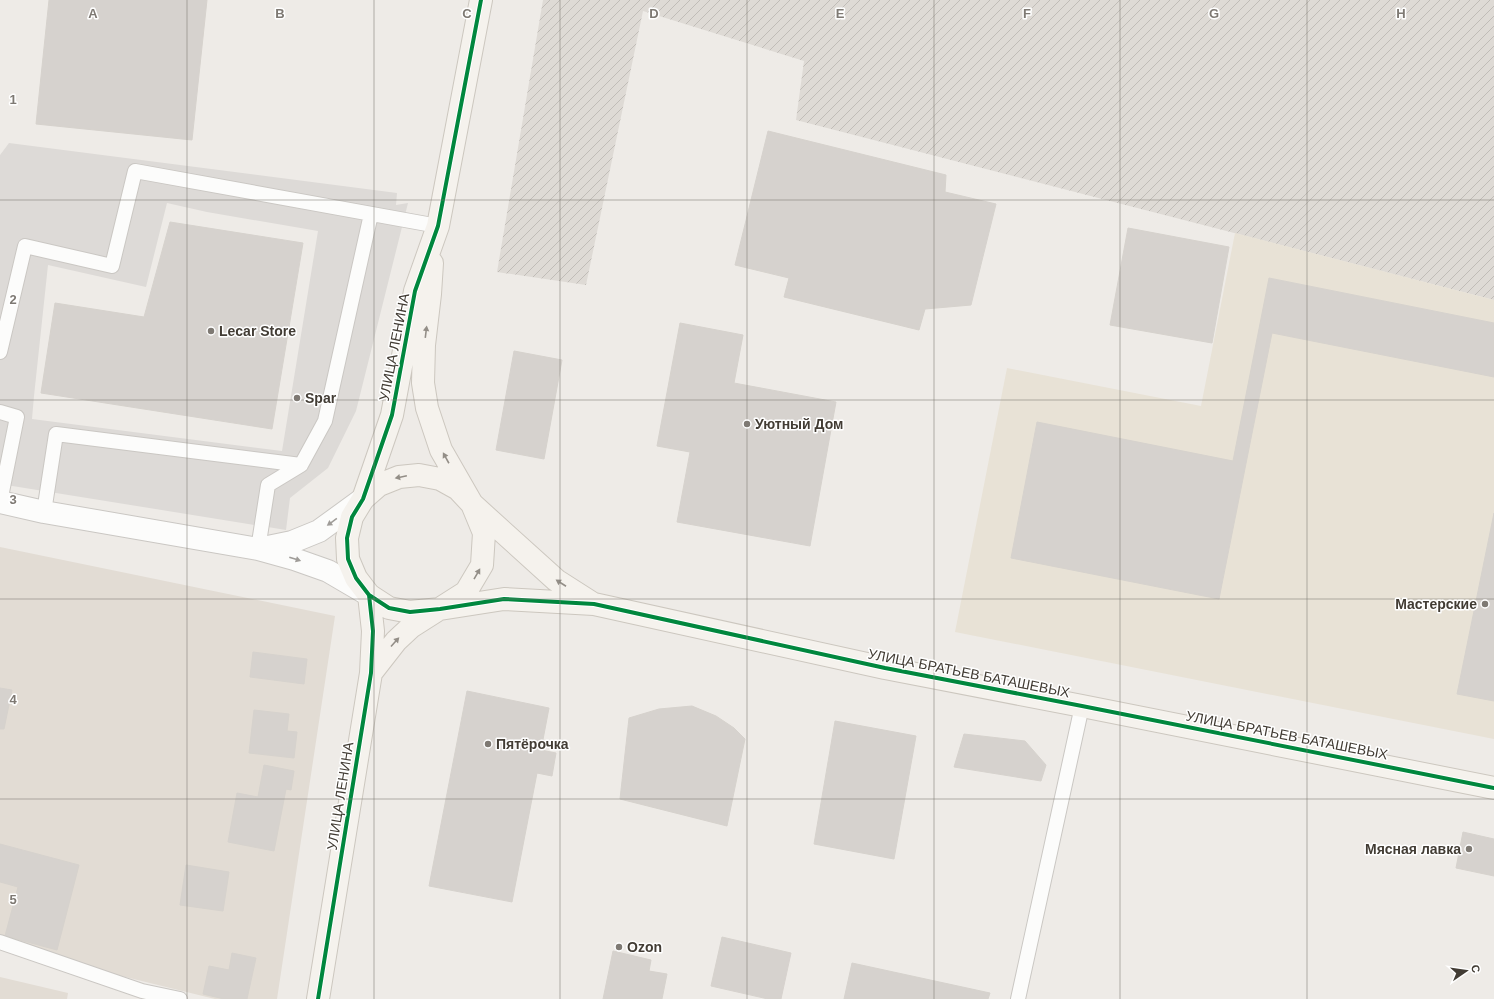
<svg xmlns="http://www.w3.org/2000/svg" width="1494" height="999" font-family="Arial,sans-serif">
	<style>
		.residential { fill: #e2dcd4 }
		.industrial { fill: url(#industrial-furrows) }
		.education { fill: #e8e2d6 }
		.parking { fill: #dddad7; fill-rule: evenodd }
		.building { fill: #d6d2ce; stroke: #d6d2cd }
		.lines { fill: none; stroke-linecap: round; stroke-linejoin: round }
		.lane-casing { stroke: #cac7c3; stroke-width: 16 }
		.street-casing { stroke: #cac7c3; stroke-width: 24 }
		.secondary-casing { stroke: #ccc7bf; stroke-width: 24 }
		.lane { stroke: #fcfcfb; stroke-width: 14 }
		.street { stroke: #fcfcfb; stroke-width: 22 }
		.secondary { stroke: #f5f2ed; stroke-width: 22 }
		.cycleway-casing { stroke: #fff; stroke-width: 6 }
		.cycleway { stroke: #00873e; stroke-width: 4 }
		.oneway { fill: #938e87 }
		.oneway2 { fill: #9f9c98 }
		.grid { fill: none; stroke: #7e7973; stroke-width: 1; stroke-opacity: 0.55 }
		.poi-dot { fill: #7e7973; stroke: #fff; stroke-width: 1.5 }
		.labels { text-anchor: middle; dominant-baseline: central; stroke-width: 3; stroke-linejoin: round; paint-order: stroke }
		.poi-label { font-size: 14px; font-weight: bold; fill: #423c34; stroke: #fff; text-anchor: start }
		.street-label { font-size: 14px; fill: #423c34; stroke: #fff }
		.grid-label { font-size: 13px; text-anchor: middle; font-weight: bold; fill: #7e7973; stroke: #fff; stroke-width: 3; stroke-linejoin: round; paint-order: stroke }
	</style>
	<defs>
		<pattern id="industrial-furrows" width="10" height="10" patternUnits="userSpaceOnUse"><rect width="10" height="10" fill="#dedad5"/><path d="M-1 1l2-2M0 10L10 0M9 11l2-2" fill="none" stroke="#c0bcb7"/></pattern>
	</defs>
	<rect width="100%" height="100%" fill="#eeebe7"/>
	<path class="residential" d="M0,547L335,616L277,999H215L97,970L0,937Z
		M0,977L68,993L67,999H0Z"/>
	<path class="industrial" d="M543,0H1494V300L796,120L804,61L643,11L586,285L497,272Z"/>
	<path class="education" d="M1235,233L1494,300V739L955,632L1007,368L1201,406Z"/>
	<path class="parking" d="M9,143L397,193L396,205L408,203L356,411L328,468L290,498L286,530L0,484V155ZM167,203L207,212L318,231L282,451L32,419L34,396L48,265L146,287Z"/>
	<path class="building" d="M49,0H207L192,140L36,124Z
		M768,131L946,175L945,192L996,204L971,305L925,309L919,330L784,297L789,278L735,265Z
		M170,222L303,243L272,429L41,393L55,303L144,317Z
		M1128,228L1229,247L1212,343L1110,325Z
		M1269,278L1494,323V377L1272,333L1219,599L1011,558L1037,422L1233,461Z
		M680,323L743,335L734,383L836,402L810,546L677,522L690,452L657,446Z
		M514,351L562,360L544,459L496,450Z
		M1494,513V701L1457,694Z
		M253,652L307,659L304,684L250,677Z
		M0,688L12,690L4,729H0Z
		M467,691L549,708L541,750L556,753L552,776L537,773L512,902L429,886Z
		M692,706L716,716L734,728L745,739L727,826L620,799L629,718L659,709Z
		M254,710L289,714L287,731L297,732L294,758L249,753Z
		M835,721L916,736L894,859L814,844Z
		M964,734L1025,741L1046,765L1041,781L954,767Z
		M264,765L294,771L291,790L286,789L274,851L228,842L237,793L258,797Z
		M1463,832L1494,839V876L1456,868Z
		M0,844L79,865L57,950L5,936L18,887L0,882Z
		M186,865L229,872L223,911L180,905Z
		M722,937L791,953L781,999H768L711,986Z
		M613,951L651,960L649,971L667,974L662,999H603Z
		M232,953L256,958L247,999H224L203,994L209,966L229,970Z
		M852,963L990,993L988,999H844Z"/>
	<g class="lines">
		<defs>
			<path id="lane" d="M0,352L25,246L112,266L135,171L438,226
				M0,412L17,417L0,502
				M44,512L56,434L301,465
				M258,549L268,485L301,465L325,421L371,214
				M0,942L142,991L180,999
				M1018,999L1082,706"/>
			<path id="street" d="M0,502L44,512L258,549L294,559L328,571L369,595
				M263,548L292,542L319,531L363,499"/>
			<path id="secondary" d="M481,0L438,226L415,291L392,415L363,499L352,517L347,538L348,559L356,578L369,595L389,608L410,612L440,609L504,599L594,604L885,668L1082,706L1494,788
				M432,263L430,294L424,345L423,383L427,408L441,450L472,504L556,580L592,603
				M363,499L379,485L399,477L419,475L440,479L458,489L472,504L484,533L482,565L466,592L411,627L396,641L371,673
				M318,999L371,673L373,631L369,595"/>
		</defs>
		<use href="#lane" class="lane-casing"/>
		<use href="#street" class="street-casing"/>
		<use href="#secondary" class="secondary-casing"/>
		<use href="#lane" class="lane"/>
		<use href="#street" class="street"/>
		<use href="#secondary" class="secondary"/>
		<defs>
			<path id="cycleway" d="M481,0L438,226L415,291L392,415L363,499L352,517L347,538L348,559L356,578L369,595L389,608L410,612L440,609L504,599L594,604L885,668L1082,706L1494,788
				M318,999L371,673L373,631L369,595"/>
		</defs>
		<use href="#cycleway" class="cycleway-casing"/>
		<use href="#cycleway" class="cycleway"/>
	</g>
	<defs><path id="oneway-solid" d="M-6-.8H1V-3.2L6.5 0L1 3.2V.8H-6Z"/></defs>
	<g class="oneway">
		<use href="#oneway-solid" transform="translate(426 332) rotate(-83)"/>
		<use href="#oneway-solid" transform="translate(446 458) rotate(-119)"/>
		<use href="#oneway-solid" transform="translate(401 477) rotate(168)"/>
		<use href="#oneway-solid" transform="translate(477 574) rotate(-60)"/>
		<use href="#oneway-solid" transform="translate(561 583) rotate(-147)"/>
		<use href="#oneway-solid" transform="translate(395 642) rotate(-48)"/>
	</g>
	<g class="oneway2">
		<use href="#oneway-solid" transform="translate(332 522) rotate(144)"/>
		<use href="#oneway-solid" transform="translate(295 559) rotate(18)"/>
	</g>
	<path class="grid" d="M187,0V999M374,0V999M560,0V999M747,0V999M934,0V999M1120,0V999M1307,0V999M0,200H1494M0,400H1494M0,599H1494M0,799H1494"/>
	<g class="poi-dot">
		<circle cx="211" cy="331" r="4"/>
		<circle cx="297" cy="398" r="4"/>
		<circle cx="747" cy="424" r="4"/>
		<circle cx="1485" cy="604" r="4"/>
		<circle cx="488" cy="744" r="4"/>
		<circle cx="1469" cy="849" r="4"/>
		<circle cx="619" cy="947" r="4"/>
	</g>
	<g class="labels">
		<g class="poi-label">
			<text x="219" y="331">Lecar Store</text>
			<text x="305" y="398">Spar</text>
			<text x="755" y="424">Уютный Дом</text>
			<text x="1477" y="604" text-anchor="end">Мастерские</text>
			<text x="496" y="744">Пятёрочка</text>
			<text x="1461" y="849" text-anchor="end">Мясная лавка</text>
			<text x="627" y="947">Ozon</text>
		</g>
		<g class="street-label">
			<text transform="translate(394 347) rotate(-79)">УЛИЦА ЛЕНИНА</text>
			<text transform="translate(969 673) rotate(11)">УЛИЦА БРАТЬЕВ БАТАШЕВЫХ</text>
			<text transform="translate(1287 735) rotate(11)">УЛИЦА БРАТЬЕВ БАТАШЕВЫХ</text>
			<text transform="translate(340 796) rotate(-81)">УЛИЦА ЛЕНИНА</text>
		</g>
	</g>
	<g class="grid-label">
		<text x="93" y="18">A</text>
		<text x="280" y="18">B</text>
		<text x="467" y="18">C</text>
		<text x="654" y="18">D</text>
		<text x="840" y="18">E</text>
		<text x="1027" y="18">F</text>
		<text x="1214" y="18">G</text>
		<text x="1401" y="18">H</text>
		<text x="13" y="104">1</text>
		<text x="13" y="304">2</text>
		<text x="13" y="504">3</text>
		<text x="13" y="704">4</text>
		<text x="13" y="904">5</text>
	</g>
	<g transform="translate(1466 971) rotate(77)" stroke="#ffffff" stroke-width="3" paint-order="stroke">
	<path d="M0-3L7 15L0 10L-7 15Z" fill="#423c34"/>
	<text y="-6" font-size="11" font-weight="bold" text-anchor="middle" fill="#423c34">С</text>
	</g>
</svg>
